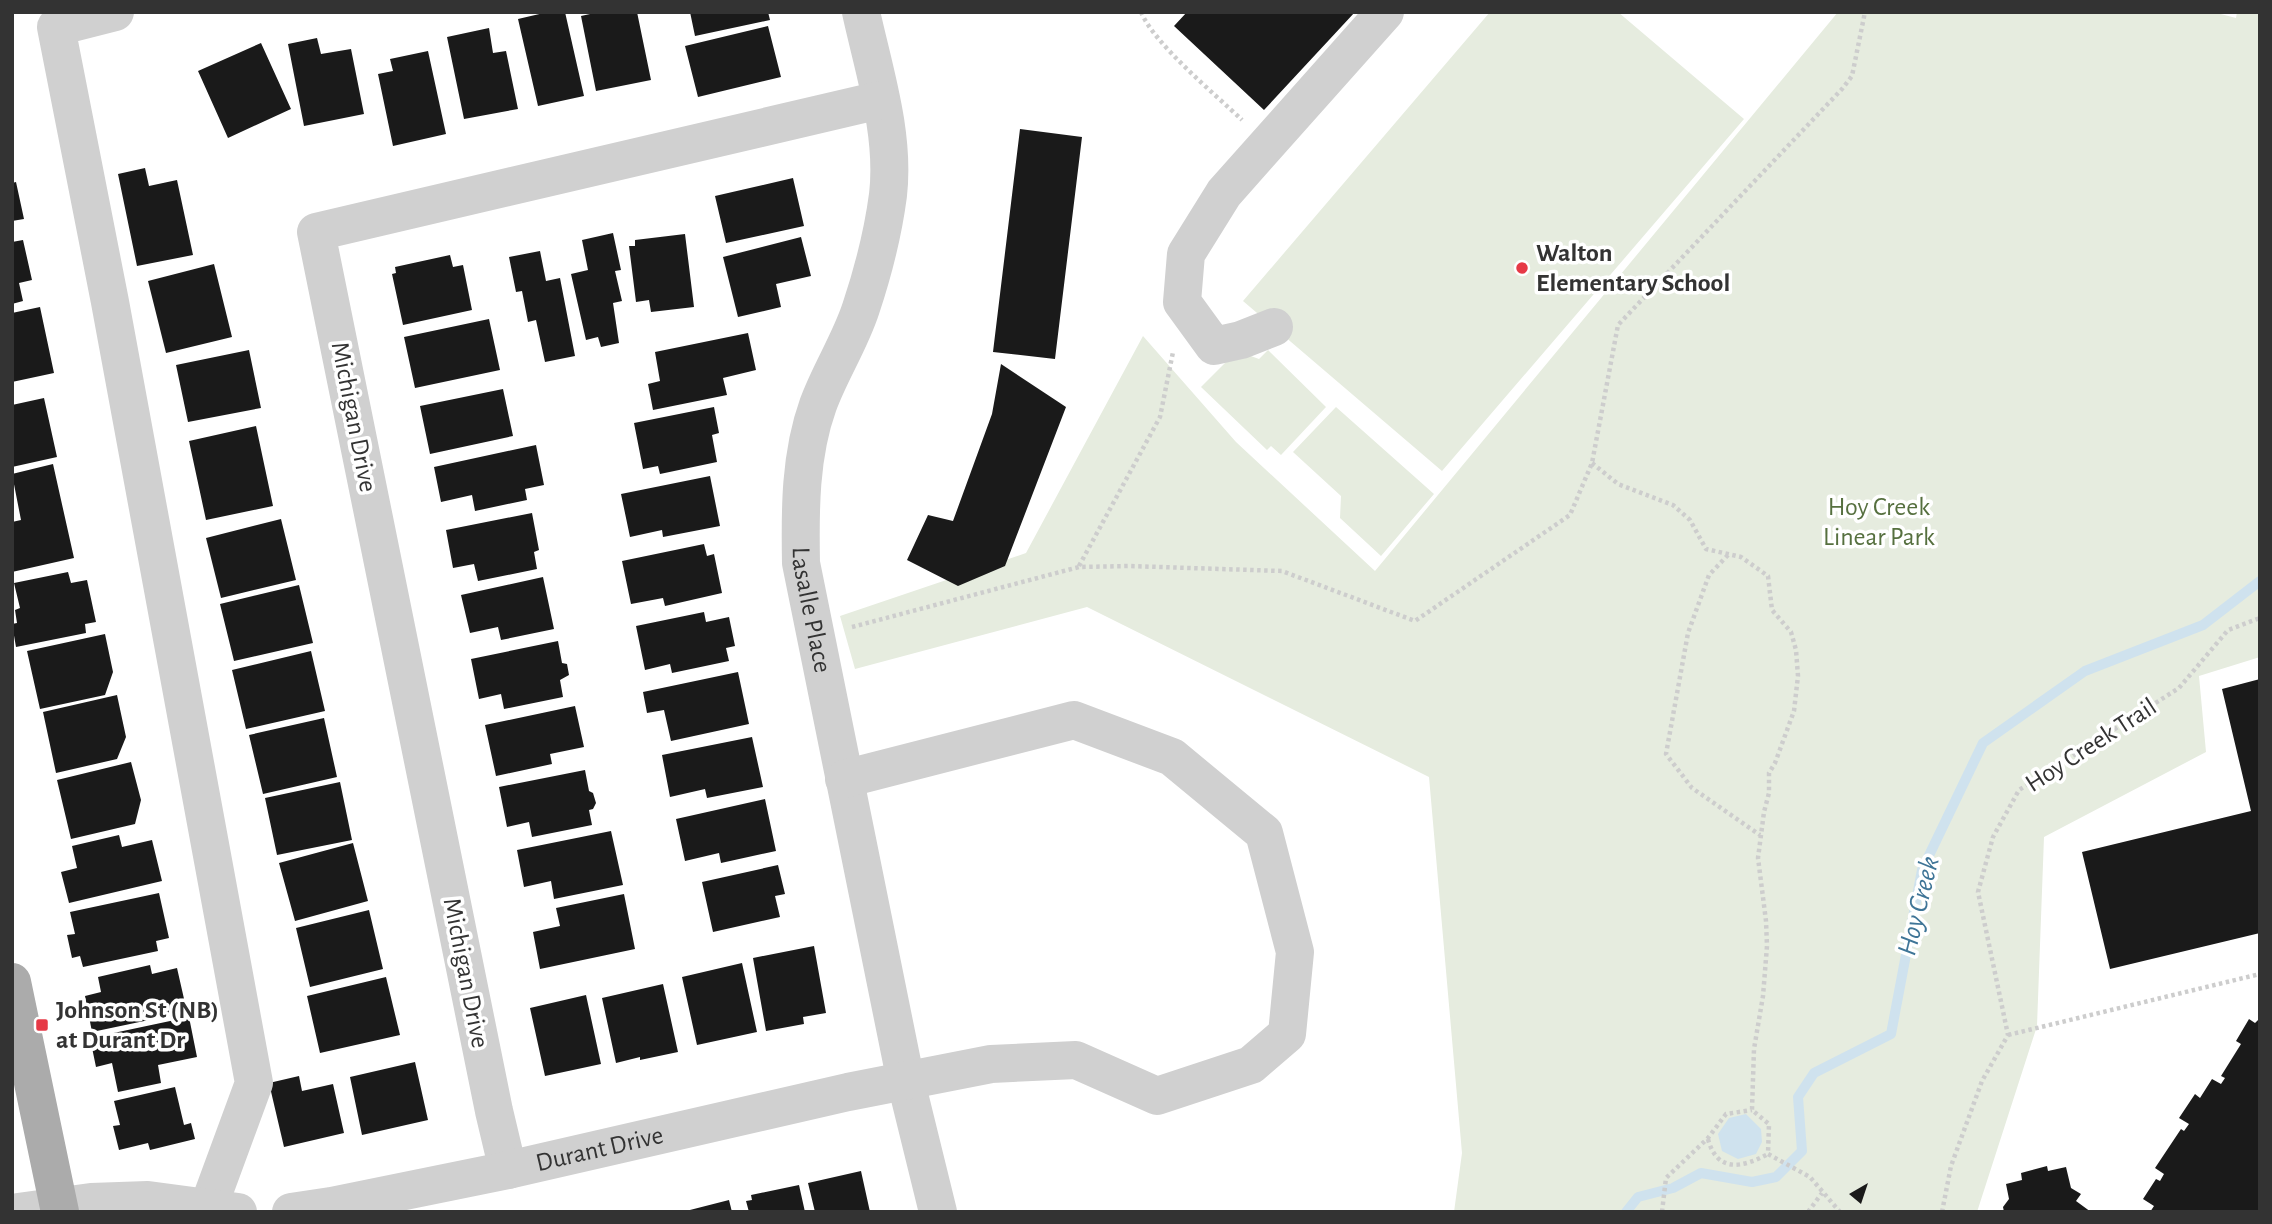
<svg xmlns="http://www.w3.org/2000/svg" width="2272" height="1224" font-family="'Alegreya Sans',sans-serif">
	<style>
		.green { fill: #e6ecdf }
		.water { fill: #cfe2ee }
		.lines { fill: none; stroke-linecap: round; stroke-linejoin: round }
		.stream { stroke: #cfe2ee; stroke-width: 10 }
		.building { fill: #1a1a1a }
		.path { stroke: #cdcdcd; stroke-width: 4.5; stroke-dasharray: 3.5 3.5; stroke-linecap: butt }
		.minor { stroke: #d0d0d0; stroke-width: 38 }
		.major { stroke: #ababab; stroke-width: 38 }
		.poi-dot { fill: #e63946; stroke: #fff; stroke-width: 2.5 }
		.labels { text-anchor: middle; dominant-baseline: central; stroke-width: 7; stroke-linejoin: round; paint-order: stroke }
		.poi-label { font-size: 26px; font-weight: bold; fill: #333; stroke: #fff; text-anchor: start }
		.street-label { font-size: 26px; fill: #333; stroke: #fff }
		.park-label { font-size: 26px; fill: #56703f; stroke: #fff }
		.water-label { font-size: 28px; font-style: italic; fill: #3f7597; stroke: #fff }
	</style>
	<rect width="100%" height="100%" fill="#fff"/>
	<path class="green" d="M1490,12H1618L1744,119L1442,471L1243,301Z
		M1838,12H2213L2236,18L2237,12H2260V657L2199,676L2206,752L2044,837L2037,1026L1977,1212H1454L1462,1153L1429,777L1087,607L855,669L840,616L1026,553L1143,336L1236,442L1375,571Z
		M1268,350L1326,407L1281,455L1271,446L1267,450L1201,387L1237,351L1259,359Z
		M1336,407L1434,494L1381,556L1340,518L1341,496L1293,452Z"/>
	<path class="water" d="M1746,1114L1761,1129L1762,1142L1756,1154L1738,1159L1722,1151L1718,1134L1729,1118Z"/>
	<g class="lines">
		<path class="stream" d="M1626,1212L1638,1197L1673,1188L1701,1173L1752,1182L1776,1177L1802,1151L1798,1097L1814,1073L1891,1034L1922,870L1983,743L2085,671L2203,625L2260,581"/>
	</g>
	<path class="building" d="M548,12H565L584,96L538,106L518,19Z
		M599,12H637L651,80L596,91L581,16Z
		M690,12H768L770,20L695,36Z
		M1187,12H1355L1264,110L1174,26Z
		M768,26L781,77L698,97L685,46Z
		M489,28L493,53L506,51L518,109L464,119L447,37Z
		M317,38L321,54L351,49L364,114L304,126L288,44Z
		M261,43L291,109L228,138L198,71Z
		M428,51L446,134L393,146L378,74L393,71L390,59Z
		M1020,129L1082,137L1055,359L993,352Z
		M145,168L149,186L177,180L193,255L137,266L118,174Z
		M793,178L804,226L726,243L715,196Z
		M16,182L24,219L12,221V183Z
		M613,233L621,270L615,271L622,301L613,303L619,343L601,347L598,337L586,340L571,274L588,270L582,240Z
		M685,234L694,307L651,312L649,300L636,302L629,246H635V240Z
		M801,237L811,276L776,284L781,307L738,317L723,257Z
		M23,240L32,280L19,283L23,301L12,304V242Z
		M540,251L546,281L560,278L575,356L545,362L536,320L528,322L522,291L516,292L509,257Z
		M450,255L453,267L463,265L472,310L403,325L392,274L396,273L395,267Z
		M214,264L232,337L166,353L148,281Z
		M40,307L54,373L12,382V313Z
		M489,319L500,370L415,388L404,337Z
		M748,333L756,370L723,378L727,395L653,410L648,384L660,381L655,352Z
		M249,350L261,408L188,422L176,365Z
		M1001,364L1066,407L1005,566L958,586L907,560L928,515L953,521L992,414Z
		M503,389L513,436L430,454L420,406Z
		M44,398L57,457L12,467V405Z
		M714,407L719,433L712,435L717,462L660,474L658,466L643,469L634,423Z
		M256,426L273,506L206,520L189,441Z
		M536,445L544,485L525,489L527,500L475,511L472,495L441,502L434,467Z
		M53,464L74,558L12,572V522L21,520L12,474Z
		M710,476L720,526L663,537L662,530L630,537L621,494Z
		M532,513L539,550L534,552L537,569L478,581L474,564L453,568L446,530Z
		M281,519L296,580L221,598L206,538Z
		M704,544L707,556L714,554L722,593L665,606L663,598L631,604L622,561Z
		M68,572L71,583L87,580L96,622L85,624L86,633L16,647L12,624L17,623L15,610L20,608L14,583Z
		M543,577L554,629L501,640L498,627L470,633L461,595Z
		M299,585L313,643L234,661L220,604Z
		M704,612L706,622L729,617L735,646L726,648L729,661L672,673L670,664L645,670L636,626Z
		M105,634L113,672L105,695L40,709L27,651Z
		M558,641L562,663L567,664L569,675L560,680L563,697L504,709L501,694L479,699L471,659Z
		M311,651L325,711L246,729L232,670Z
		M738,672L749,724L671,741L664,710L647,713L643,692Z
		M2260,679V933L2110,969L2082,852L2251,811L2222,689Z
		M117,695L126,737L117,759L56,773L43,712Z
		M575,706L584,747L550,754L552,764L496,776L485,725Z
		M324,718L337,777L263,794L249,735Z
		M752,737L763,787L707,798L705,789L670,797L662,755Z
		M131,762L141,800L135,824L71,839L57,780Z
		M585,770L589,791L593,793L596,803L593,809L589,810L592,825L532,837L529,822L507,827L499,787Z
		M340,782L352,840L277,855L265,798Z
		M765,799L776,851L721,863L719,853L685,861L676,819Z
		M611,831L623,885L554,899L551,881L524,887L517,850Z
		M119,835L122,847L152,840L162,881L69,903L61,872L77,868L72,846Z
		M353,843L368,901L295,921L279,863Z
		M778,865L785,894L775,896L780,917L713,932L702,882Z
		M159,893L169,938L156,941L158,951L83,967L80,956L72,958L67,935L75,934L70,912Z
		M624,894L635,949L540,969L533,932L560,926L556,908Z
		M369,910L383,969L310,987L296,928Z
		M814,946L826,1013L803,1017L804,1024L766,1031L753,958Z
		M742,963L757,1032L697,1045L682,977Z
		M150,965L152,974L177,968L187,1012L92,1032L85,996L101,992L98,977Z
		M386,977L400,1035L320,1053L307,996Z
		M663,984L678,1052L640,1060V1057L616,1063L602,998Z
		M586,995L601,1064L545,1076L530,1008Z
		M189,1017L197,1057L158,1065L161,1083L118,1092L112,1063L96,1067L90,1038Z
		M2260,1018V1212H2150L2154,1206L2143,1199L2156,1179L2160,1181L2164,1174L2155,1168L2181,1129L2184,1131L2189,1124L2179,1118L2195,1094L2200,1098L2212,1079L2221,1084L2225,1078L2221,1076L2241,1044L2236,1041L2249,1019L2255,1023Z
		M415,1062L428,1120L362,1135L350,1077Z
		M299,1076L302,1091L333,1084L344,1133L284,1147L269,1083Z
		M175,1087L184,1125L191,1123L195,1139L150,1150L148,1143L119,1150L113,1126L120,1125L114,1101Z
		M2047,1166L2048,1171L2066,1167L2071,1188L2081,1194L2076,1201L2091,1212H2004L2003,1207L2009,1199L2006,1184L2022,1180L2021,1173Z
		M861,1171L870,1212H815L808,1183Z
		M1868,1183L1861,1204L1849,1194Z
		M799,1185L805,1212H749L746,1201L752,1200L751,1195Z
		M729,1200L732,1212H686V1211Z"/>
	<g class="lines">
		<path class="path" d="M1141,12C1155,45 1215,94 1242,120
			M1592,463L1618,484L1673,505L1690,520L1706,549L1741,557L1768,576L1772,610L1791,632L1796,650L1798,676L1794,711L1775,763L1769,773V793L1764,812L1758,858L1766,921L1767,946L1763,996L1754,1049L1752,1110L1769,1124L1768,1154L1810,1177L1840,1212
			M1728,555L1709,575L1688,633L1666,754L1692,788L1760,835
			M1079,566L1160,417L1173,352
			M852,627L1079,567L1129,566L1282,571L1415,621L1570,515L1592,463L1618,325L1842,89L1852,76L1865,12
			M2008,1035L2260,974
			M1708,1139C1717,1173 1742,1168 1768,1154
			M1662,1212L1666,1178L1708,1138L1726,1114L1752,1110
			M1808,1212L1822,1193
			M1942,1212L1951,1166L1982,1081L2008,1035L1978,892L1993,837L2019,790L2179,688L2228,630L2260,618"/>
		<g class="minor">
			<path d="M115,12L56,27L110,302L254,1083L208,1208"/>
			<path id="s1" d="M861,12C874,71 895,134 888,195C883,233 873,272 861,308C850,342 830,372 818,405C800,455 800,510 801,563L906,1082L938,1212"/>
			<path d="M1274,327L1241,340L1214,346L1182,302L1186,254L1224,193L1385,12"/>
			<path d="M508,1170L494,1111L316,232L880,100"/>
			<path d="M18,1212L91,1202L148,1200L238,1212"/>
			<path id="s2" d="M291,1212L331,1206L508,1170L848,1092L991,1064L1076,1060L1157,1096L1251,1065L1287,1034L1295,952L1264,833L1172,757L1074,720L844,779"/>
		</g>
		<path class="major" d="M12,982L60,1212"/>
	</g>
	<g class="poi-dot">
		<circle cx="1522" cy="268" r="7"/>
		<rect x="35" y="1018" width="14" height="14" rx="3.5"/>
	</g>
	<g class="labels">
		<g class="poi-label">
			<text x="1536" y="253">Walton<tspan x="1536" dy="30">Elementary School</tspan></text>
			<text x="56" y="1010">Johnson St (NB)<tspan x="56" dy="30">at Durant Dr</tspan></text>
		</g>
		<g class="street-label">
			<text transform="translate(354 417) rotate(79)">Michigan Drive</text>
			<text stroke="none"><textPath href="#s1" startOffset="616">Lasalle Place</textPath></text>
			<text transform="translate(2091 745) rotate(-33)">Hoy Creek Trail</text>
			<text transform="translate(466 973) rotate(79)">Michigan Drive</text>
			<text stroke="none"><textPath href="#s2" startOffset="315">Durant Drive</textPath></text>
		</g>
		<g class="park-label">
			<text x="1879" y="507">Hoy Creek<tspan x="1879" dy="30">Linear Park</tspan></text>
		</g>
		<g class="water-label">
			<text transform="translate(1919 906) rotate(-76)">Hoy Creek</text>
		</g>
	</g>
	<rect width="2272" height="1224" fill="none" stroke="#333333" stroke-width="28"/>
</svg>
